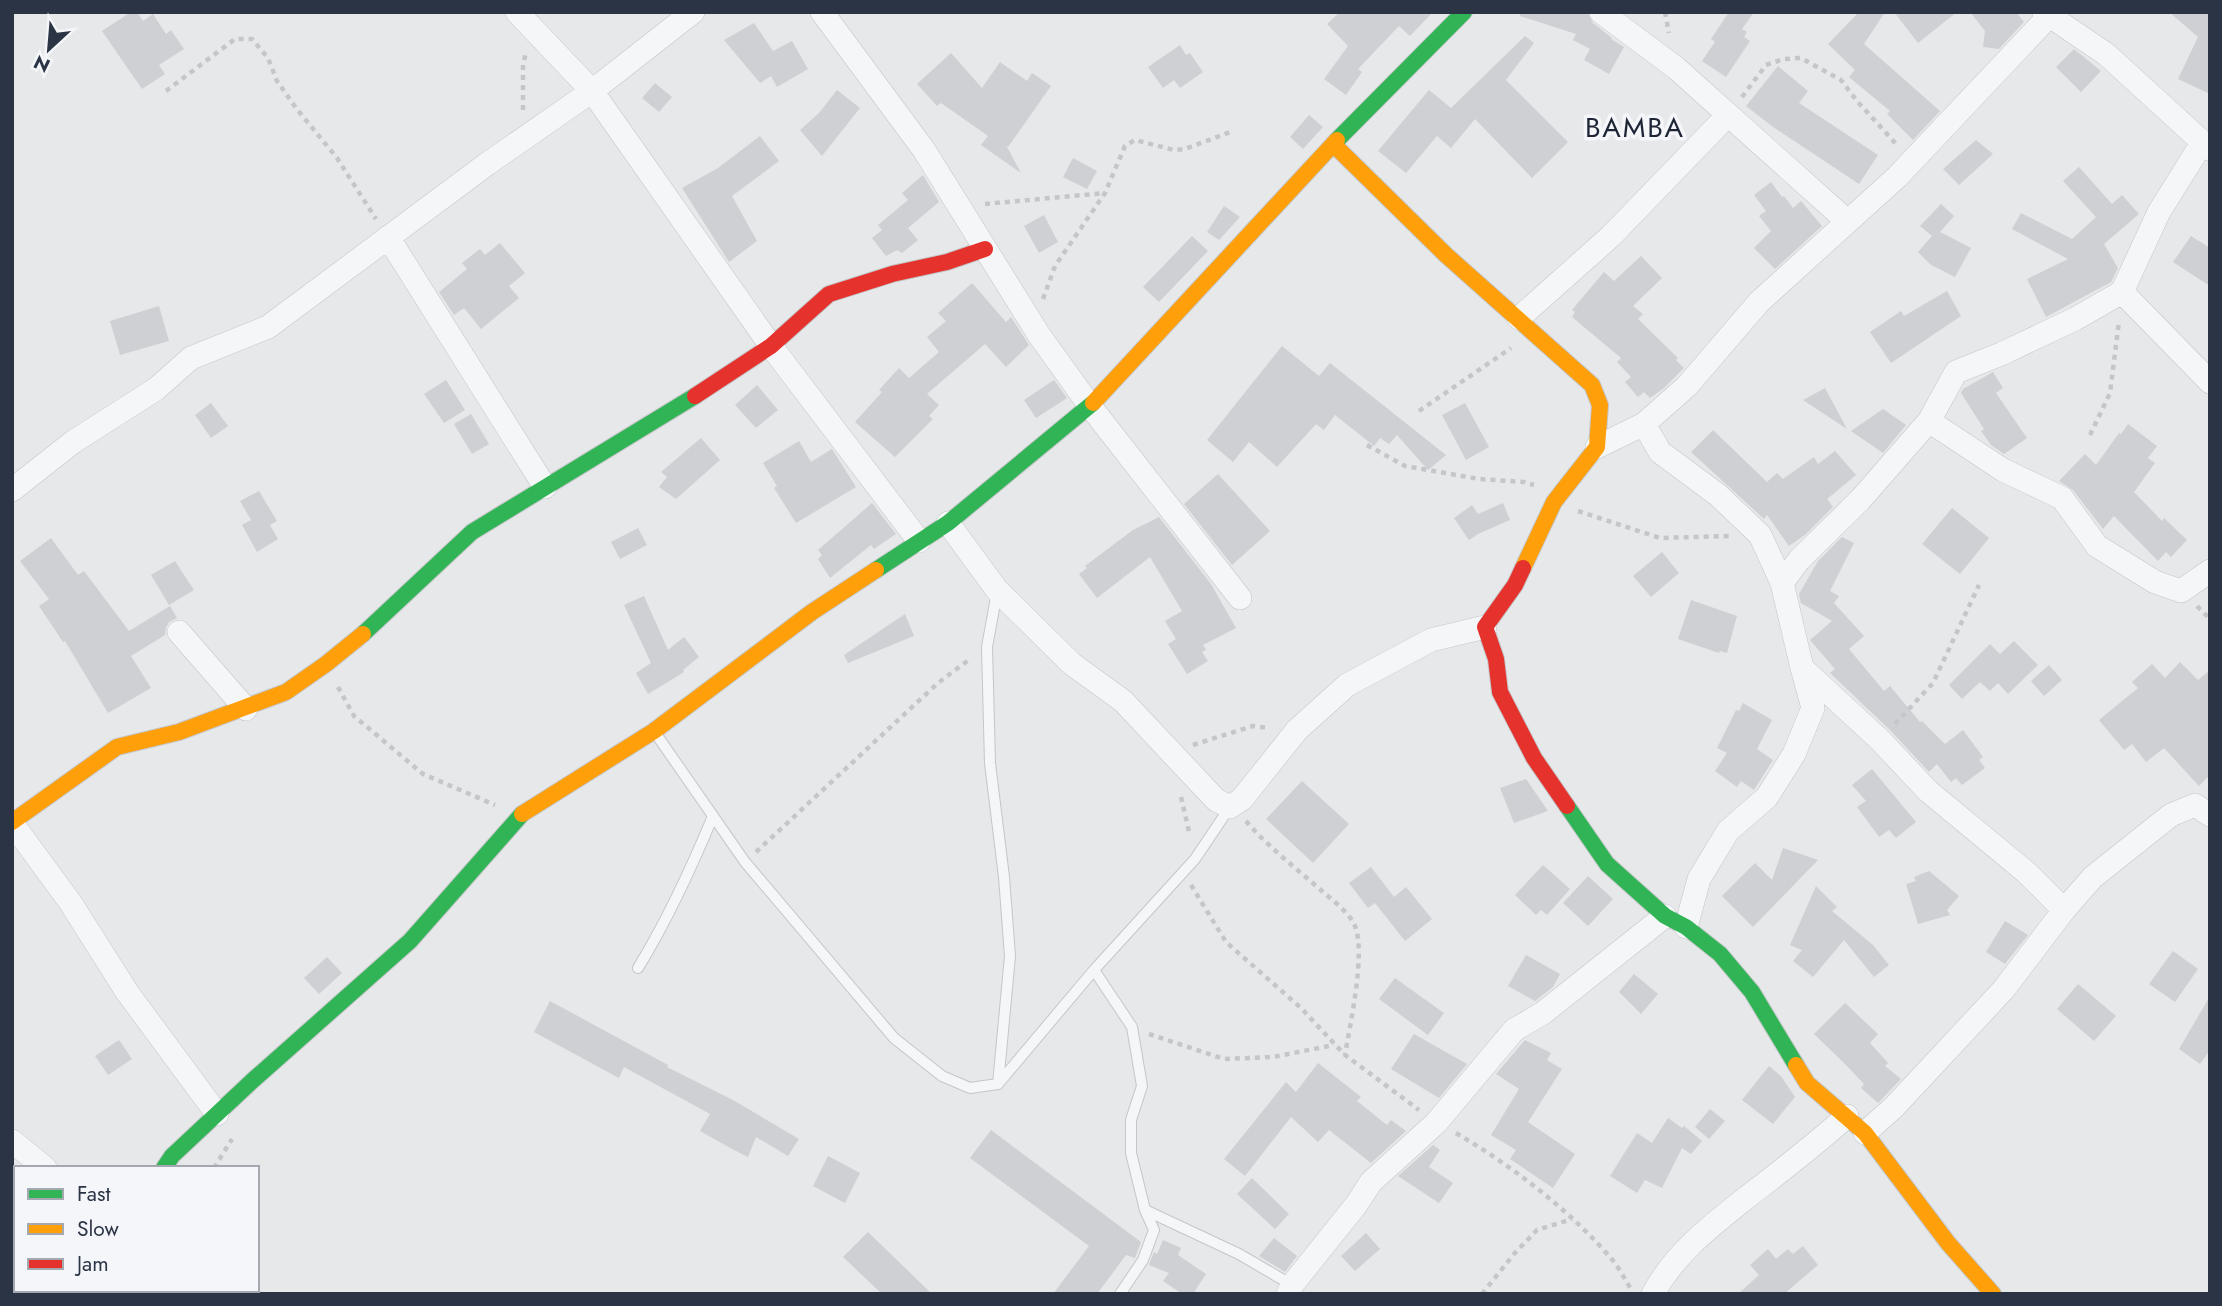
<svg xmlns="http://www.w3.org/2000/svg" width="2222" height="1306" font-family="Jost,sans-serif">
	<style>
		.building { fill: #ced0d3 }
		.lines { fill: none; stroke-linecap: round; stroke-linejoin: round }
		.lane-casing { stroke: #c4c6c8; stroke-width: 12 }
		.street-casing { stroke: #c4c6c8; stroke-width: 24 }
		.fast-casing { stroke: #c4c6c8; stroke-width: 18 }
		.slow-casing { stroke: #c4c6c8; stroke-width: 18 }
		.jam-casing { stroke: #c4c6c8; stroke-width: 18 }
		.path { stroke: #c5c6ca; stroke-width: 4.5; stroke-dasharray: 5 5; stroke-linecap: butt }
		.lane { stroke: #f5f6f7; stroke-width: 10 }
		.street { stroke: #f5f6f7; stroke-width: 23 }
		.fast { stroke: #30b455; stroke-width: 16 }
		.slow { stroke: #ff9f0a; stroke-width: 16 }
		.jam { stroke: #e5322d; stroke-width: 16 }
		.labels { text-anchor: middle; dominant-baseline: central; stroke-width: 7; stroke-linejoin: round; paint-order: stroke }
		.quarter-label { font-size: 28px; letter-spacing: 2px; fill: #1d2536; stroke: #f4f6f9 }
	</style>
	<rect width="100%" height="100%" fill="#e6e8ea"/>
	<path class="building" d="M131,12H137L143,21L153,14L166,34L171,30L184,49L159,65L165,74L142,89L102,31Z
		M1340,12H1433L1410,36L1399,26L1358,69L1362,72L1346,95L1324,79L1348,46L1327,24Z
		M1521,12H1587L1593,23L1612,38L1611,39L1624,47L1609,74L1584,60L1590,49L1573,40L1576,34L1520,16Z
		M1729,12H1754L1742,29L1747,32L1744,37L1750,41L1726,77L1702,61L1715,42L1711,39Z
		M1859,12H1885L1864,44L1940,111L1913,140L1887,114L1890,111L1849,77L1855,70L1828,44Z
		M1894,12H1957L1918,43Z
		M1970,12H2016L2024,22L1999,49L1983,47L1985,31Z
		M2169,12H2210V94L2178,79L2198,37Z
		M754,23L773,51L792,41L808,69L777,87L771,76L760,83L724,40Z
		M1525,36L1534,43L1506,80L1568,142L1532,178L1475,119L1451,148L1437,136L1406,173L1378,151L1429,90L1451,108Z
		M1180,45L1186,55L1190,53L1203,72L1180,88L1174,80L1163,88L1148,67Z
		M2074,49L2101,71L2081,92L2056,67Z
		M951,53L982,88L1000,62L1027,81L1032,73L1051,86L1008,147L1006,145L1021,173L981,145L988,136L941,103L937,106L917,84Z
		M1778,66L1808,91L1799,103L1878,155L1859,184L1773,127L1746,106Z
		M655,83L672,97L659,112L642,98Z
		M837,90L860,108L822,156L800,130L819,113Z
		M1309,115L1323,127L1303,149L1290,137Z
		M760,136L779,161L732,196L757,241L729,262L682,188L718,168Z
		M1976,140L1993,154L1959,185L1943,169Z
		M1073,158L1097,171L1087,189L1063,177Z
		M2079,167L2112,204L2122,195L2139,214L2104,244L2118,268L2111,282L2046,317L2027,279L2068,259L2012,229L2021,213L2072,239L2096,217L2063,181Z
		M923,175L939,202L908,228L918,240L902,253L897,250L886,256L872,238L882,230L878,225L908,200L902,193Z
		M1771,182L1782,197L1784,196L1793,208L1801,201L1822,226L1775,269L1754,248L1771,231L1759,216L1766,211L1754,195Z
		M1941,204L1954,216L1940,232L1971,248L1955,277L1931,265L1918,252L1932,236L1920,226Z
		M1224,206L1240,217L1219,240L1207,232Z
		M1044,215L1058,242L1039,253L1024,226Z
		M1192,236L1208,251L1159,302L1143,287Z
		M2191,236L2210,248V286L2173,262Z
		M500,243L525,273L509,286L519,298L481,329L464,308L454,315L439,292L467,269L462,263L480,249L485,255Z
		M1641,256L1662,278L1633,306L1643,314L1638,319L1678,358L1676,360L1684,368L1664,388L1650,398L1644,392L1638,397L1625,382L1631,377L1617,362L1621,358L1572,317L1575,312L1572,310L1604,272L1614,281Z
		M972,283L1006,322L1011,317L1029,345L1006,367L985,344L927,394L939,405L929,416L933,419L895,457L855,422L882,392L879,390L899,368L909,378L939,352L927,337L946,321L938,313Z
		M1947,291L1961,316L1891,363L1870,332L1901,311L1904,316Z
		M159,306L169,341L120,355L110,321Z
		M1282,346L1319,376L1330,363L1446,455L1428,470L1397,435L1389,444L1380,438L1374,446L1335,415L1324,430L1316,424L1277,467L1249,442L1233,462L1207,440Z
		M1993,372L2003,388L1996,393L2027,438L2004,454L1991,445L1981,431L1984,429L1961,393L1963,389Z
		M446,380L465,410L444,423L424,394Z
		M1054,380L1067,398L1036,418L1024,400Z
		M757,385L778,410L756,428L735,405Z
		M1825,388L1847,429L1803,400Z
		M211,403L228,426L211,438L195,415Z
		M1465,403L1489,447L1466,460L1442,415Z
		M1883,409L1906,425L1883,453L1851,431Z
		M471,414L489,444L472,454L454,424Z
		M2128,424L2157,446L2148,458L2155,463L2134,492L2162,521L2164,518L2187,540L2171,557L2166,552L2158,561L2114,516L2103,529L2073,490L2059,481L2085,454L2096,465L2119,433L2121,434Z
		M1713,430L1767,482L1777,473L1783,479L1814,457L1818,464L1835,451L1856,475L1827,499L1833,507L1806,534L1789,546L1767,515L1764,519L1691,452Z
		M701,438L720,460L676,499L659,487L667,477L661,472Z
		M799,441L811,462L832,449L856,487L796,523L774,488L777,486L763,463Z
		M1218,474L1270,531L1232,565L1184,504Z
		M259,491L277,521L270,525L278,539L257,552L242,525L251,520L240,501Z
		M872,503L896,534L874,549L871,545L830,578L818,559L822,555L818,550Z
		M1503,503L1510,520L1478,534L1469,540L1454,518L1472,505L1478,514Z
		M1952,508L1989,538L1960,574L1922,544Z
		M1159,517L1211,584L1236,628L1203,645L1206,650L1202,652L1208,661L1187,674L1168,644L1176,639L1165,621L1182,611L1150,557L1097,598L1079,574L1087,568L1085,566L1133,530Z
		M638,528L647,545L620,559L611,542Z
		M1842,537L1854,543L1830,591L1839,596L1834,603L1864,636L1849,649L1884,691L1890,686L1920,722L1922,721L1945,744L1963,730L1983,757L1979,760L1985,768L1962,785L1956,778L1951,782L1937,764L1929,772L1890,730L1830,673L1835,669L1810,640L1832,621L1801,603L1799,594L1818,561Z
		M51,538L78,575L84,571L129,631L170,606L177,618L169,622L166,628L165,635L131,656L151,688L108,713L65,641L63,642L39,606L49,599L20,561Z
		M1662,552L1679,573L1651,597L1633,576Z
		M175,561L194,590L169,605L151,575Z
		M644,596L668,650L684,637L699,657L683,670L684,672L648,694L636,673L651,663L624,605Z
		M1691,600L1737,616L1727,653L1720,651L1719,653L1678,639Z
		M905,614L914,636L848,663L844,655Z
		M2014,641L2038,665L2008,694L1998,683L1990,691L1980,682L1962,699L1949,685L1990,644L2000,654Z
		M2180,662L2198,680L2210,670V775L2199,786L2164,748L2146,762L2132,744L2124,750L2099,720L2138,688L2132,682L2152,664L2165,678Z
		M2049,665L2062,680L2044,696L2031,681Z
		M1743,703L1772,720L1757,749L1773,760L1754,790L1741,781L1737,787L1715,771L1727,753L1717,748L1736,710L1739,711Z
		M1872,769L1916,822L1896,838L1889,830L1879,837L1857,807L1866,801L1852,785Z
		M1526,779L1548,811L1514,823L1500,788Z
		M1302,781L1349,824L1313,863L1266,819Z
		M1783,848L1818,860L1753,927L1722,896L1755,863L1772,880Z
		M1543,865L1570,889L1547,915L1541,910L1536,915L1515,895Z
		M1371,867L1394,897L1406,887L1432,919L1405,941L1375,903L1368,908L1349,883Z
		M1929,871L1959,896L1947,910L1950,915L1918,924L1906,884L1916,881L1914,877Z
		M1588,876L1613,899L1588,926L1563,903Z
		M1816,886L1837,907L1832,911L1873,945L1889,965L1874,977L1844,940L1813,977L1793,961L1802,950L1790,945Z
		M2005,921L2028,935L2005,964L1986,952Z
		M2173,951L2198,969L2175,1002L2149,984Z
		M1526,955L1560,974L1553,987L1535,1001L1508,986Z
		M327,957L342,973L319,994L304,978Z
		M1634,974L1658,994L1641,1014L1619,992Z
		M1395,978L1444,1013L1428,1035L1379,999Z
		M2078,984L2116,1016L2094,1041L2057,1009Z
		M2210,996V1050L2200,1064L2179,1049Z
		M550,1001L668,1065L667,1067L733,1100L799,1139L788,1156L756,1137L748,1157L732,1149L700,1131L710,1114L624,1067L619,1078L534,1032Z
		M1845,1003L1878,1034L1870,1043L1888,1063L1885,1066L1901,1079L1878,1103L1861,1088L1864,1084L1846,1065L1814,1034Z
		M1414,1034L1467,1064L1439,1098L1391,1069Z
		M119,1040L132,1059L108,1075L95,1056Z
		M1525,1040L1551,1053L1547,1060L1562,1069L1528,1122L1575,1154L1553,1188L1510,1159L1516,1150L1491,1135L1519,1089L1496,1074Z
		M1318,1063L1361,1097L1357,1101L1387,1125L1391,1120L1406,1131L1371,1163L1329,1130L1318,1142L1291,1117L1245,1176L1224,1159L1286,1082L1296,1092Z
		M1769,1066L1781,1076L1795,1097L1773,1124L1742,1100Z
		M1710,1109L1725,1121L1709,1139L1695,1127Z
		M1668,1118L1682,1128L1684,1126L1702,1141L1691,1154L1682,1148L1662,1188L1645,1180L1637,1193L1610,1176L1637,1133L1652,1143Z
		M991,1130L1141,1242L1135,1258L1126,1255L1097,1294H1053L1089,1246L970,1158Z
		M1433,1145L1440,1150L1429,1167L1453,1183L1439,1203L1398,1176Z
		M828,1156L860,1173L845,1203L813,1186Z
		M1252,1178L1289,1214L1275,1229L1237,1194Z
		M868,1232L932,1294H882L843,1257Z
		M1366,1233L1380,1249L1355,1271L1341,1256Z
		M1274,1238L1297,1256L1285,1272L1259,1256Z
		M1163,1240L1181,1248L1178,1255L1206,1274L1193,1294H1182L1163,1281L1169,1273L1149,1265L1154,1252L1157,1254Z
		M1803,1246L1818,1265L1784,1294H1738L1759,1275L1750,1265L1768,1249L1776,1259L1788,1249L1793,1254Z"/>
	<g class="lines">
		<defs>
			<path id="lane" d="M997,592L987,647L990,763L1004,877L1010,956L998,1084
				M656,734L745,862L894,1038L942,1076L970,1088L998,1084L1094,970L1195,859L1230,807
				M638,968C668,919 691,869 713,816
				M1094,970L1132,1027L1142,1086L1131,1120V1153L1145,1210L1154,1230L1143,1260L1120,1294
				M1145,1210L1239,1254L1292,1285"/>
			<path id="street" d="M517,12L592,91L771,346L919,541
				M822,12L924,150L1039,335L1090,406L1240,598
				M1601,12L1676,68L1847,221
				M2044,12L2106,54L2210,149
				M388,237L545,487
				M2122,292L2210,382
				M1519,318L1611,236L1728,115
				M1929,421L2003,470L2062,498L2097,546L2155,582L2181,591L2210,571
				M1644,424L1660,452L1718,495L1760,535L1782,583L1802,668L1813,708L1794,754L1767,797L1728,831L1699,879L1686,927
				M1597,447L1644,424L1687,386L1759,302L1897,177L2049,16L2056,12
				M12,490L73,442L156,389L191,358L268,327L487,164L592,91L693,12
				M948,523L997,590L1072,664L1123,701L1216,800L1230,807L1242,799L1297,730L1347,685L1431,640L1485,627
				M1782,583L1799,560L1860,500L1929,421L1956,372L2001,354L2075,319L2122,292L2159,212L2202,143
				M179,632L246,709
				M1802,668L1880,740L1928,791L2027,873L2064,910
				M12,823L70,902L127,992L217,1114
				M1865,1133L1894,1107L2004,989L2064,910L2093,877L2171,815L2195,805L2210,815
				M12,1141L45,1168
				M234,1290L239,1294
				M179,1294L180,1290
				M1288,1294L1292,1285L1356,1205L1371,1182L1436,1123L1514,1030L1543,1013L1665,916
				M1653,1294C1675,1253 1711,1226 1746,1198C1781,1171 1815,1145 1847,1116"/>
			<path id="fast" d="M1337,140L1464,12
				M876,570L948,523L1093,403
				M363,634L472,532L695,396
				M1567,806L1607,864L1665,916L1686,927L1720,954L1752,992L1796,1065
				M164,1168L172,1156L251,1082L410,941L522,814"/>
			<path id="slow" d="M1333,144L1446,255L1592,385L1600,405L1597,447L1554,502L1523,568
				M1093,403L1337,140
				M522,814L654,731L812,612L876,570
				M12,822L117,747L179,732L286,692L326,664L363,634
				M1796,1065L1807,1083L1865,1133L1948,1243L1993,1294"/>
			<path id="jam" d="M695,396L771,346L829,294L892,274L947,262L985,249
				M1523,568L1515,585L1485,627L1496,659L1500,692L1534,758L1567,806"/>
		</defs>
		<use href="#lane" class="lane-casing"/>
		<use href="#street" class="street-casing"/>
		<use href="#fast" class="fast-casing"/>
		<use href="#slow" class="slow-casing"/>
		<use href="#jam" class="jam-casing"/>
		<path class="path" d="M1665,12L1669,33
			M166,91L235,39H252L268,58L277,81L296,108L337,158L376,219
			M1742,97L1766,65L1784,59L1801,58L1841,80L1857,101L1897,145
			M523,110V64L526,53
			M985,204L1105,193
			M1043,299L1055,266L1105,193L1125,146L1135,140L1174,150L1185,149L1233,131
			M1419,411L1511,348
			M2090,435L2110,393L2119,321
			M1367,445L1405,466L1479,479L1524,482L1534,485
			M1578,511L1660,538L1729,536
			M2197,606L2210,619
			M338,687L354,716L423,774L495,805
			M1895,724L1933,683L1979,585
			M1193,745L1253,726L1269,728
			M1181,797L1190,836
			M1246,821C1268,847 1296,868 1322,891C1333,901 1349,912 1355,926C1366,954 1350,1024 1345,1055
			M756,852L938,683L970,659
			M1191,885L1226,942L1301,1008L1345,1055L1419,1110
			M1149,1034L1224,1059L1273,1057L1334,1045
			M1456,1133C1512,1166 1567,1208 1610,1257C1618,1266 1624,1278 1631,1289
			M214,1168L232,1139
			M12,1181L16,1180
			M1482,1294L1514,1254L1537,1230L1572,1219"/>
		<use href="#lane" class="lane"/>
		<use href="#street" class="street"/>
		<use href="#fast" class="fast"/>
		<use href="#slow" class="slow"/>
		<use href="#jam" class="jam"/>
	</g>
	<g class="labels">
		<g class="quarter-label">
			<text x="1635" y="127">BAMBA</text>
		</g>
	</g>
	<rect width="2222" height="1306" fill="none" stroke="#2b3445" stroke-width="28"/>
	<rect x="14" y="1166" width="245" height="126" fill="#f4f6f9" stroke="#a4a8b1" stroke-width="2"/>
	<rect x="28" y="1189" width="35" height="10" fill="#30b455" stroke="#a4a8b1" stroke-width="2"/>
	<text x="77" y="1201" font-size="21" fill="#2b3445">Fast</text>
	<rect x="28" y="1224" width="35" height="10" fill="#ff9f0a" stroke="#a4a8b1" stroke-width="2"/>
	<text x="77" y="1236" font-size="21" fill="#2b3445">Slow</text>
	<rect x="28" y="1259" width="35" height="10" fill="#e5322d" stroke="#a4a8b1" stroke-width="2"/>
	<text x="77" y="1271" font-size="21" fill="#2b3445">Jam</text>
	<g transform="translate(49 49) rotate(206)" stroke="#f4f6f9" stroke-width="5" paint-order="stroke">
	<path d="M0-5L12 26L0 18L-12 26Z" fill="#2b3445"/>
	<text y="-10" font-size="19" font-weight="bold" text-anchor="middle" fill="#2b3445">N</text>
	</g>
</svg>
